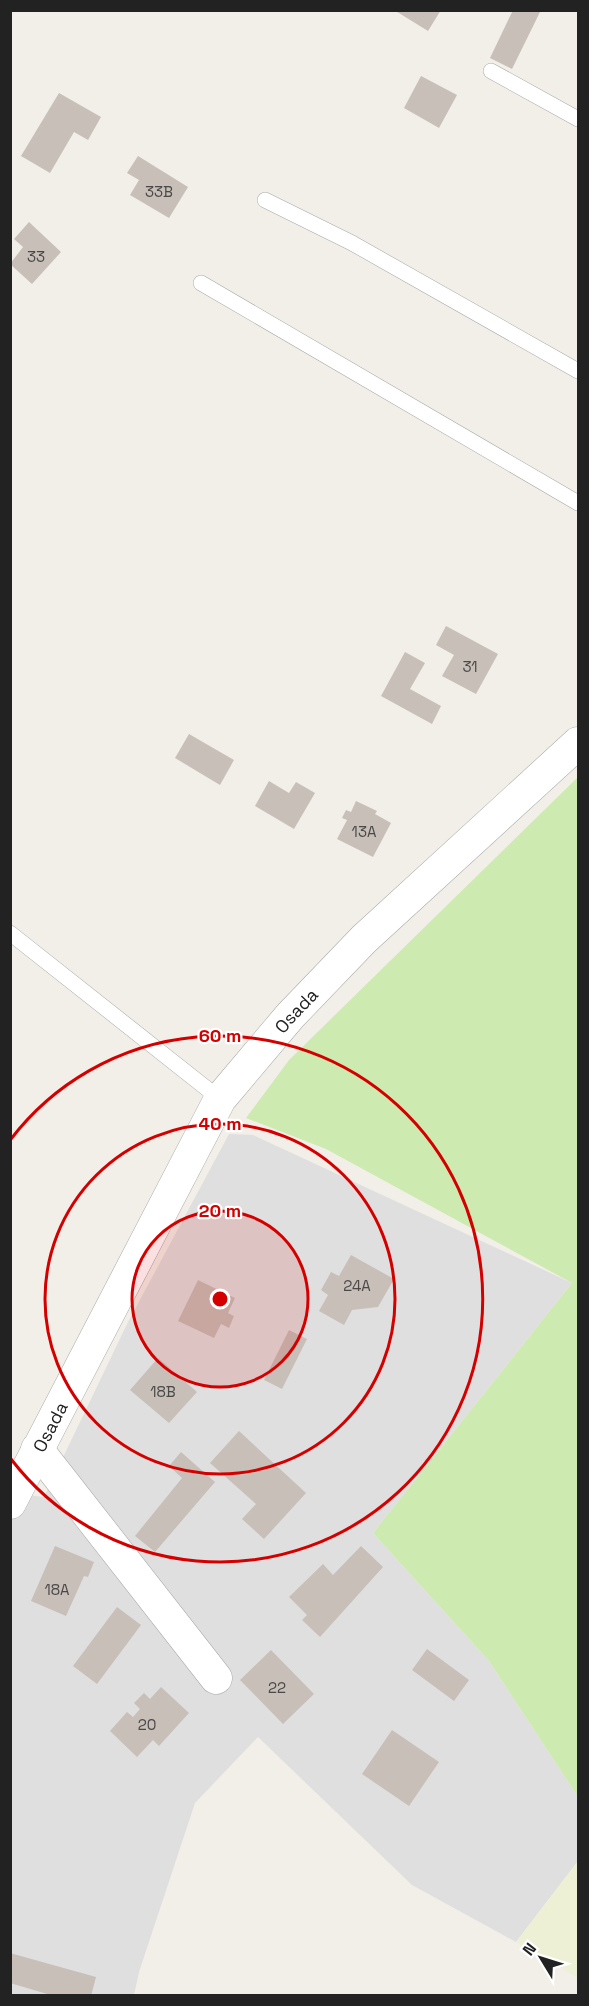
<svg xmlns="http://www.w3.org/2000/svg" width="589" height="2006" font-family="'Space Grotesk',sans-serif">
	<style>
		.residential { fill: #e0dfdf }
		.farmland { fill: #eef0d5 }
		.grass { fill: #cdebb0 }
		.building { fill: #c7bfb8 }
		.lines { fill: none; stroke-linecap: round; stroke-linejoin: round }
		.lane-casing { stroke: #a9a9a9; stroke-width: 16 }
		.street-casing { stroke: #a9a9a9; stroke-width: 33 }
		.lane { stroke: #fff; stroke-width: 15 }
		.street { stroke: #fff; stroke-width: 32 }
		.ring { fill: none; stroke: #d40000; stroke-width: 3 }
		.labels { text-anchor: middle; dominant-baseline: central; stroke-width: 4.5; stroke-linejoin: round; paint-order: stroke }
		.number-label { font-size: 15px; fill: #4b4948 }
		.street-label { font-size: 18px; fill: #222; stroke: #fff }
		.centre { fill: #d40000; stroke: #fff; stroke-width: 3 }
		.ring-label { font-size: 18px; text-anchor: middle; font-weight: bold; fill: #d40000; stroke: #fff; stroke-width: 4.5; stroke-linejoin: round; paint-order: stroke }
	</style>
	<rect width="100%" height="100%" fill="#f2efe9"/>
	<path class="residential" d="M229,1134L253,1135L572,1283L373,1533L489,1661L578,1797V1861L516,1942L412,1885L258,1737L195,1803L139,1972L134,1995L11,1996V1493L44,1497L127,1324Z"/>
	<path class="farmland" d="M578,1861V1978L516,1942Z"/>
	<path class="grass" d="M578,777V1797L489,1661L373,1533L572,1283L326,1149L246,1118L289,1060Z"/>
	<path class="building" d="M394,10H441L428,31Z
		M513,10H541L512,69L490,58Z
		M421,76L457,95L439,128L404,108Z
		M59,93L101,117L88,140L74,132L50,173L21,156Z
		M138,156L188,187L169,218L130,195L139,180L127,173Z
		M29,222L61,252L32,284L10,264L23,247L14,239Z
		M446,626L498,654L476,694L442,676L454,655L436,645Z
		M405,652L425,663L410,689L441,706L432,724L381,696Z
		M189,734L234,760L220,785L175,758Z
		M269,781L289,793L296,782L315,793L294,829L255,806Z
		M356,801L377,811L375,814L391,823L373,857L337,839L347,820L342,818L346,810L351,812Z
		M351,1255L394,1279L378,1307L352,1310L344,1325L319,1311L328,1295L321,1290L331,1272L339,1276Z
		M198,1280L235,1298L228,1313L234,1316L229,1328L221,1324L214,1338L178,1321Z
		M289,1330L307,1339L282,1389L264,1380Z
		M158,1358L197,1392L169,1423L130,1390Z
		M239,1431L306,1493L264,1539L242,1519L256,1504L210,1463Z
		M181,1452L215,1482L155,1552L135,1536L182,1478L169,1466Z
		M55,1546L94,1562L88,1577L84,1576L66,1616L31,1601Z
		M361,1546L383,1567L320,1637L302,1620L307,1615L289,1597L323,1564L333,1575Z
		M117,1607L141,1625L97,1684L73,1666Z
		M427,1649L469,1680L454,1701L412,1670Z
		M271,1650L314,1694L283,1724L240,1680Z
		M161,1687L189,1713L159,1746L153,1740L137,1757L110,1731L127,1712L133,1717L140,1709L134,1703L144,1693L150,1699Z
		M392,1730L439,1762L409,1806L362,1774Z
		M10,1953L96,1977L91,1996H54L10,1983Z"/>
	<g class="lines">
		<defs>
			<path id="lane" d="M491,71L578,119
				M265,200L352,243L578,371
				M201,283L578,503
				M10,933L220,1099"/>
			<g id="street">
				<path d="M37,1449L216,1678"/>
				<path id="s1" d="M10,1503L220,1099L290,1016L364,939L578,743"/>
			</g>
		</defs>
		<use href="#lane" class="lane-casing"/>
		<use href="#street" class="street-casing"/>
		<use href="#lane" class="lane"/>
		<use href="#street" class="street"/>
	</g>
	<circle cx="220" cy="1299" r="88" fill="#d40000" fill-opacity=".12"/>
	<g class="ring">
		<circle cx="220" cy="1299" r="88"/>
		<circle cx="220" cy="1299" r="175"/>
		<path d="M11 1139A263 263 0 1 1 11 1459"/>
	</g>
	<g class="labels">
		<g class="number-label">
			<text x="159" y="191">33B</text>
			<text x="36" y="256">33</text>
			<text x="470" y="666">31</text>
			<text x="364" y="831">13A</text>
			<text x="357" y="1285">24A</text>
			<text x="163" y="1391">18B</text>
			<text x="57" y="1589">18A</text>
			<text x="277" y="1687">22</text>
			<text x="147" y="1724">20</text>
		</g>
		<g class="street-label">
			<text stroke="none"><textPath href="#s1" startOffset="572">Osada</textPath></text>
			<text stroke="none"><textPath href="#s1" startOffset="86">Osada</textPath></text>
		</g>
	</g>
	<circle cx="220" cy="1299" r="9" class="centre"/>
	<g class="ring-label">
		<text x="220" y="1042">60 m</text>
		<text x="220" y="1130">40 m</text>
		<text x="220" y="1217">20 m</text>
	</g>
	<rect width="589" height="2006" fill="none" stroke="#222222" stroke-width="24"/>
	<g transform="translate(541 1958) rotate(308)" stroke="#ffffff" stroke-width="4.5" paint-order="stroke">
	<path d="M0-4.5L10 22L0 15L-10 22Z" fill="#222222"/>
	<text y="-9" font-size="16" font-weight="bold" text-anchor="middle" fill="#222222">N</text>
	</g>
</svg>
